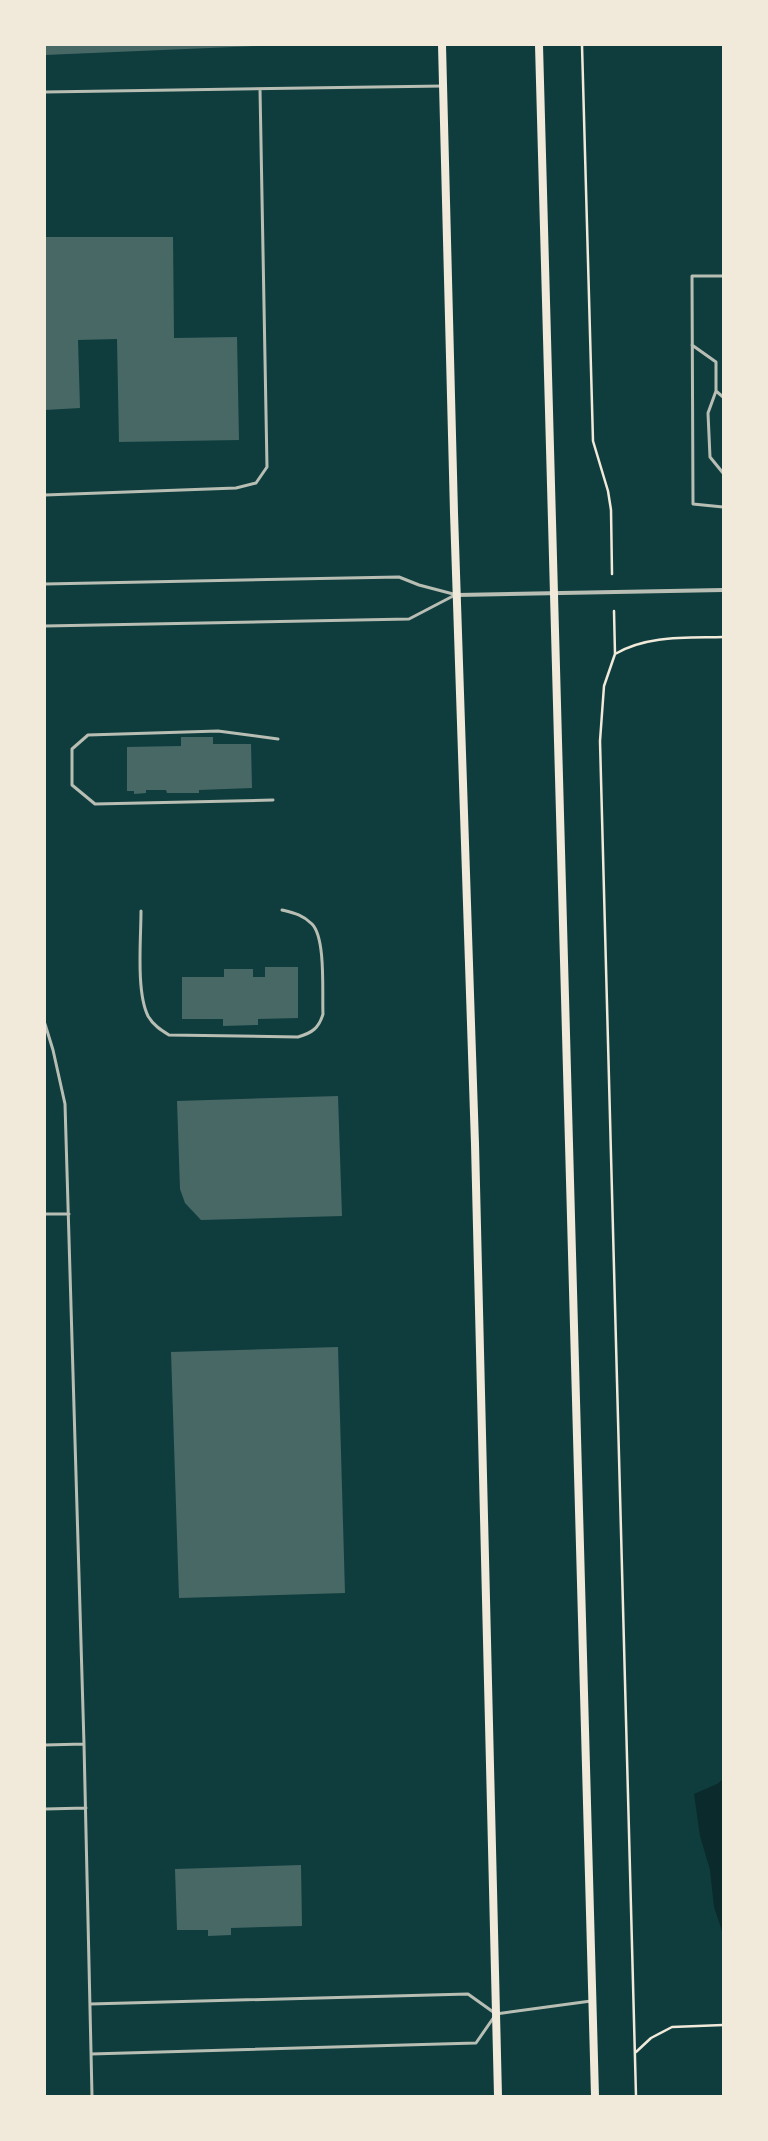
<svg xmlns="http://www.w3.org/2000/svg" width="768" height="2141" font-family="Arial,sans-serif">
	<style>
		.water { fill: #0a2a2b }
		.building { fill: #486865 }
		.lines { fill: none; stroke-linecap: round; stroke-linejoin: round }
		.path { stroke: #f1e9da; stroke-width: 2.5 }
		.service { stroke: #b8beb3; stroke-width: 3 }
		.minor { stroke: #b8beb3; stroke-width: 4 }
		.secondary { stroke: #f1e9da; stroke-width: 8 }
	</style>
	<rect width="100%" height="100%" fill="#0f3d3e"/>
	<path class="water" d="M723,1779V1934L714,1907L710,1870L700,1836L694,1794L717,1784Z"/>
	<path class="building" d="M45,45H258V46L45,55Z
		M45,237H173L174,338L237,337L239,440L119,442L117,339L78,340L80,408L45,410Z
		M181,737H213V744H251L252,788L199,790V793H167L166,790H146V793L134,794V791H127V747L181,746Z
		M265,967H298V1018L258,1019V1025L223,1026V1019H182V977H224V969H253V977H265Z
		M338,1096L342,1216L201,1220L185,1203L180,1189L177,1101Z
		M338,1347L345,1593L179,1598L171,1352Z
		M301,1865L302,1926L231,1928V1935L208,1936V1930H177L175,1869Z"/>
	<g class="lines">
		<path class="path" d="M582,45L593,441L608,491L611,510L612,574
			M614,611L615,654L604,686L600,741L636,2096
			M615,654C647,635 687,638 723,637
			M636,2052L651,2038L672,2027L723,2025"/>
		<path class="service" d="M45,92L443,86
			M723,276H692L693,504L723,507
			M692,345L716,362V391L708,413L710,457L723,473
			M716,391L723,397
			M45,495L236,488L256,483L267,467L260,89
			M45,584L399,577L419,585L457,595
			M45,626L409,619L455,595
			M273,800L95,804L72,785V749L88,735L218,731L278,739
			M141,911C141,939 136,992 148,1016C153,1025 161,1030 169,1035L298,1037C312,1033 319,1028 323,1014C322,994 326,938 312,924C303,915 294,913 282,910
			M45,1024L53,1050L65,1104L84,1744L92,2096
			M45,1214H69
			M45,1745L84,1744
			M45,1809L86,1808
			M90,2004L468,1994L496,2014L591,2001
			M91,2054L476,2043L494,2017"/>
		<path class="minor" d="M457,595L723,590"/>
		<path class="secondary" d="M442,45L454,513L475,1144L498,2096
			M539,45L595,2096"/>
	</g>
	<rect width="768" height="2141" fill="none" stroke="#f1e9da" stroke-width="92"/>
</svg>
